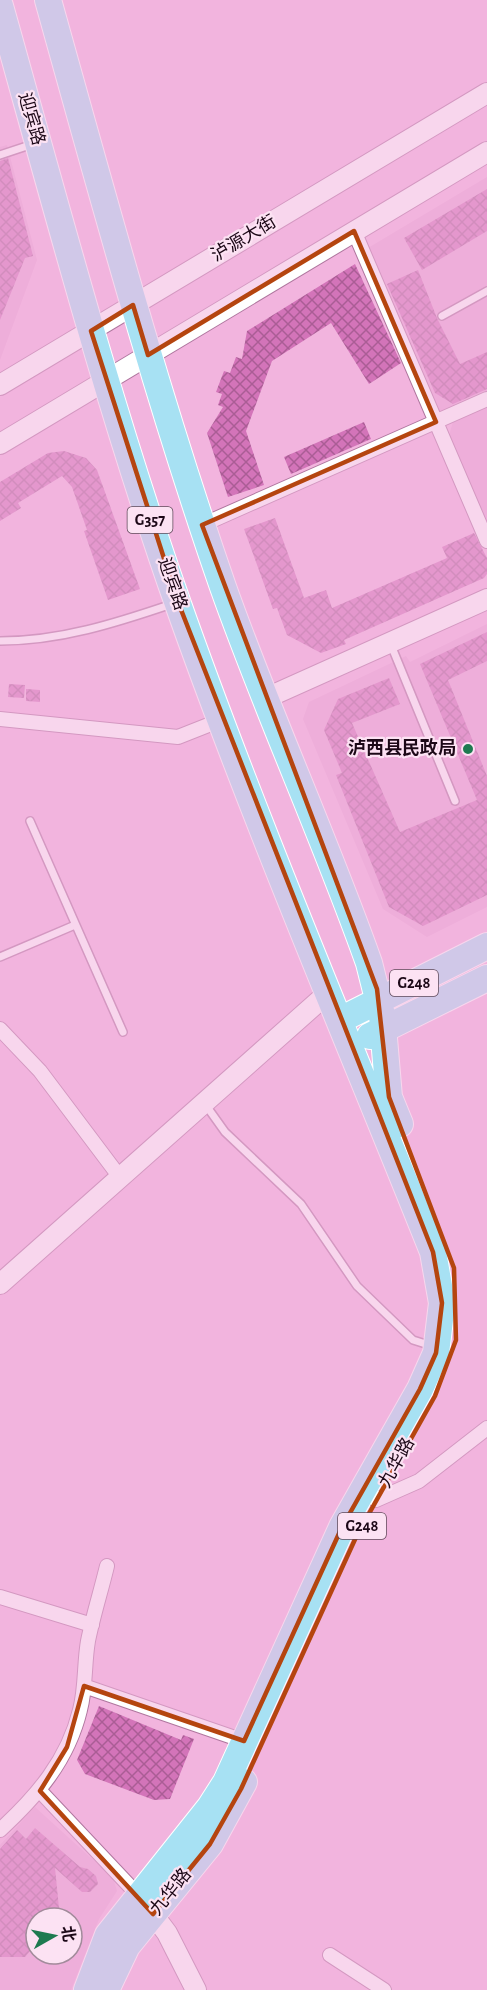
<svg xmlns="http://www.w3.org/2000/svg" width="487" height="1990" font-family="'Alegreya Sans','Noto Sans SC',sans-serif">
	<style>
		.built { fill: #e9a6d4; fill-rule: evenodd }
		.building { fill: url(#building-cross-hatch) }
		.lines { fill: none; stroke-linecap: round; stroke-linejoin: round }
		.lane-casing { stroke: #af769e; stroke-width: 10 }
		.street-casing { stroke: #af769e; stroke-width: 16 }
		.secondary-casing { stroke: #af769e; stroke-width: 22 }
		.highway-casing { stroke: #fff; stroke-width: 28 }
		.lane { stroke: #fff; stroke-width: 7 }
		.street { stroke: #fff; stroke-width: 14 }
		.secondary { stroke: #fff; stroke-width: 20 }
		.highway { stroke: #a7e1f3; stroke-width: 26 }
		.marked { fill: none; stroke: #b5450f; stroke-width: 4.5; stroke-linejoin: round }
		.poi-dot { fill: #1e7a50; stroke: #fce2f3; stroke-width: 2 }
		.labels { text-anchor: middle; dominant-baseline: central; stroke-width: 4.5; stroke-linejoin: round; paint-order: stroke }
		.shield { fill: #fce2f3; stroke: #5f4959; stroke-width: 1.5 }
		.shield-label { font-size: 16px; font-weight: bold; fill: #1c0817 }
		.street-label { font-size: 18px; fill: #1c0817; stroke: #fce2f3 }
		.poi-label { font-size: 18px; font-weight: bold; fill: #1c0817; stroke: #fce2f3; text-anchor: end }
	</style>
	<defs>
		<pattern id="building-cross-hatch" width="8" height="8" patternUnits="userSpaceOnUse" patternTransform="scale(1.5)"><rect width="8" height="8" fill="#d374b9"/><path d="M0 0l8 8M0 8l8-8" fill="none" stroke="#aa5d95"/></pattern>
	</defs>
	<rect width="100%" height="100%" fill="#f2b4de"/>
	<path class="built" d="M7,145L37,260L0,360V147Z
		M487,177V393L440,414L368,248Z
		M487,404V527L449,436L454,418Z
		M487,624V907L427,937L383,909L303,719L309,702L406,656L410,662Z
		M35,1807L113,1878L117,1891L99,1919L71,1990H0V1845ZM36,1918H72V1954H36Z"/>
	<path class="building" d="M8,158L33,256L25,258L0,320V161Z
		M487,189V231L422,270L404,238Z
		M355,264L401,363L369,384L331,323L272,361L246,431L264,485L228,497L207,433L223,407L218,405L222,394L216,392L224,371L230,373L236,357L242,359L247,331Z
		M418,270L437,318L460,364L487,352V389L453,404L435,393L387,284Z
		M364,422L371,439L291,474L284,457Z
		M64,451L86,458L97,470L140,589L108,600L84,531L87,530L72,487L62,476L18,503L21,508L0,521V482L48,453Z
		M275,518L304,598L326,590L332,608L447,558L442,547L474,533L487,558V574L484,578L344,640L346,644L321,653L287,635L277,608L273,609L244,529Z
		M487,632V661L448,680L487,776V895L423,926L389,907L336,775L342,773L324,730L338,699L389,678L400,704L352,723L400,832L477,800L420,664Z
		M9,684L25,685L24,698L8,697Z
		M26,689L40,690V702L26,701Z
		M99,1706L181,1740L183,1735L194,1739L170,1799L154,1800L85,1774L77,1760Z
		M35,1828L80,1867L88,1869L96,1876L98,1884L90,1892H82L55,1868L60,1918H36V1944L25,1957H0V1849L17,1830L26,1839Z"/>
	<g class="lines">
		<defs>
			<path id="lane" d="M0,155L33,144
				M442,316L487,291
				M0,641C60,641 116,623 172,604
				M391,645L455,801
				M30,821L123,1032
				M0,957L75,925
				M205,1104L225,1132L301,1204L357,1286L413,1340L432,1346"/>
			<path id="street" d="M354,231L487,541
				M202,525L487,399
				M0,719L178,737L221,720
				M0,1029L40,1071L119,1176
				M376,1500L419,1481L487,1428
				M0,1597L92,1625
				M84,1686L244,1741
				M40,1791L139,1896
				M0,1830C37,1796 68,1760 80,1710C86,1688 84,1664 88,1641C93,1616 101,1591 107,1566
				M330,1955L384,1990"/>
			<path id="secondary" d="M0,385L487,93
				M0,444L487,152
				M264,699L487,599
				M0,1284L329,992
				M146,1905L167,1933L196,1990"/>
			<path id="highway" d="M48,0C103,197 156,394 223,587C268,714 324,836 369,963L382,1015L389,1097L400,1124
				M0,6C56,206 109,408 178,604C255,822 347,1037 433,1252L442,1303L436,1353L420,1389L342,1527L226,1782L210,1807L108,1935L87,1990
				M340,1020L487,946
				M370,1036L487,978
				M106,1990L127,1946L210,1844L244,1782"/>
		</defs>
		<use href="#lane" class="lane-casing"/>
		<use href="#street" class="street-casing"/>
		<use href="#secondary" class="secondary-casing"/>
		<use href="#highway" class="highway-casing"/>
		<use href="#lane" class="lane"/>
		<use href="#street" class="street"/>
		<use href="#secondary" class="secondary"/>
		<use href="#highway" class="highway"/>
	</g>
	<path d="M0 0H487V1990H0ZM354,231L436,422L202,525L377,989L389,1097L454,1268L456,1340L435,1396L357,1535L241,1789L210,1844L153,1914L40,1791L67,1747L84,1686L244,1741L342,1527L420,1389L436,1353L442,1303L433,1252L178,602L91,331L133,305L148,355Z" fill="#f2b4de" fill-opacity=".55" fill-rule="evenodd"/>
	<path class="marked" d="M354,231L436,422L202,525L377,989L389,1097L454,1268L456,1340L435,1396L357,1535L241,1789L210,1844L153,1914L40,1791L67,1747L84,1686L244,1741L342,1527L420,1389L436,1353L442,1303L433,1252L178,602L91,331L133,305L148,355Z"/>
	<circle class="poi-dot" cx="468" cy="749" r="6"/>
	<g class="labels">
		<g class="shield">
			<rect x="127.5" y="507" width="45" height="26" rx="4.5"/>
			<rect x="390" y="970" width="48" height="26" rx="4.5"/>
			<rect x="338" y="1513" width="48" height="26" rx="4.5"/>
		</g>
		<g class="shield-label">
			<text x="150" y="520">G357</text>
			<text x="414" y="983">G248</text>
			<text x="362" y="1526">G248</text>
		</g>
		<g class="street-label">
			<text transform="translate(31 119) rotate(74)">迎宾路</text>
			<text transform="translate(244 239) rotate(-31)">泸源大街</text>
			<text transform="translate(172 584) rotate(71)">迎宾路</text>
			<text transform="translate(397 1463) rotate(-61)">九华路</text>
			<text transform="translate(171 1892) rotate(-51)">九华路</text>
		</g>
		<g class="poi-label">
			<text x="456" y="749">泸西县民政局</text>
		</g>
	</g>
	<g transform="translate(54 1936) rotate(81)"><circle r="28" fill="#fce2f3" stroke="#a28b9b" stroke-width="1.5"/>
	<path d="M0-4.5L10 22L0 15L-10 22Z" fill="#1e7a50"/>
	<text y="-9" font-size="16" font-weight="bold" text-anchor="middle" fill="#1c0817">北</text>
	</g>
</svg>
